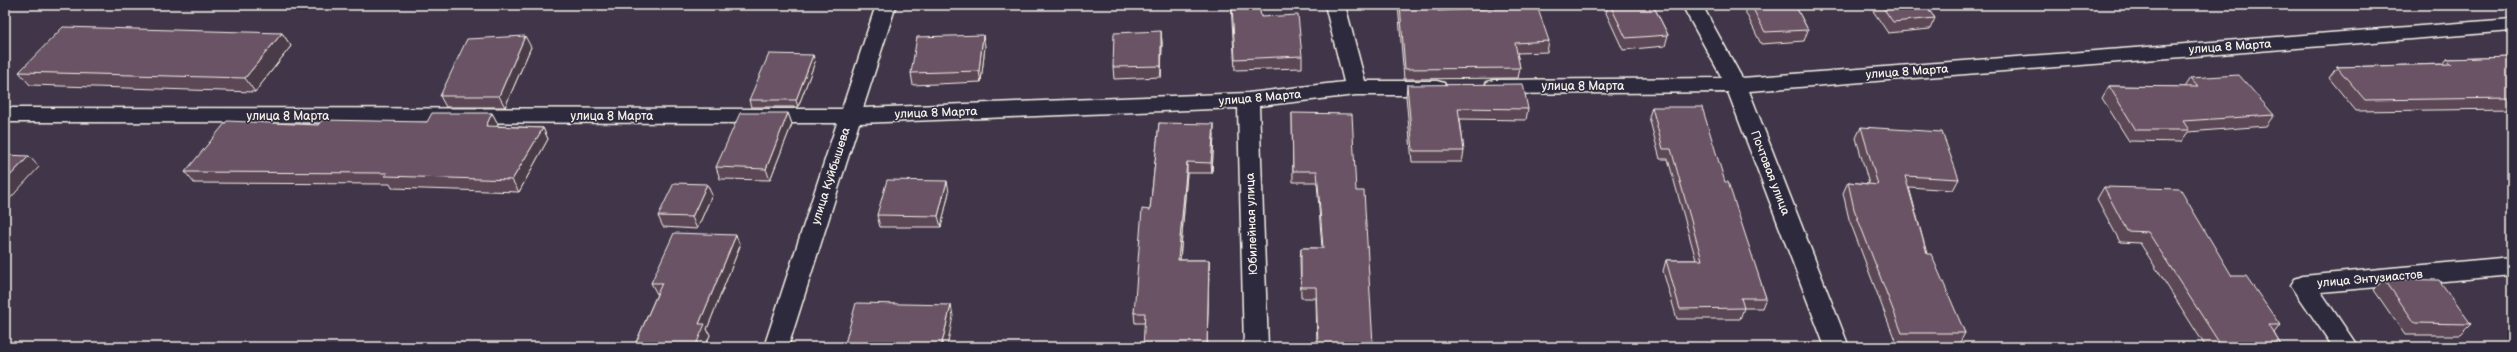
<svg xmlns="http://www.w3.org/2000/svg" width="2517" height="352" font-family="'Balsamiq Sans',sans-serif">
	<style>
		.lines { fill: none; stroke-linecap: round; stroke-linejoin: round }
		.minor-casing { stroke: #f4f1e8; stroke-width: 3 }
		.minor { fill: #2f2a3d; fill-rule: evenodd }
		.wall { fill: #5b4757; stroke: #f4f1e8 }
		.shaded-wall { fill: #4a3a47; stroke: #f4f1e8 }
		.building { fill: #6a5365; stroke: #f4f1e8 }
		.labels { text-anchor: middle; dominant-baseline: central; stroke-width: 3; stroke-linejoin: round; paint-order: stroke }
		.street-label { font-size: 12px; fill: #f4f1e8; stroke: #2f2a3d }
	</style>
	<rect width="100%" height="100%" fill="#413649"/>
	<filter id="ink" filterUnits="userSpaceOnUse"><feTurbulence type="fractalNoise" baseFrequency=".025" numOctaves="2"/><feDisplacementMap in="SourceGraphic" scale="8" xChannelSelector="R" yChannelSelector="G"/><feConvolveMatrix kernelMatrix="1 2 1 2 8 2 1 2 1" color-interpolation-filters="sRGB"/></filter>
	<g filter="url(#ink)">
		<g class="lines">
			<defs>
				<path id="minor" d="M876,5H896L863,108L1248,93L1344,82L1325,5H1345L1365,81H1437L1444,83L1447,88L1444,93L1437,95H1356L1259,106L1268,347H1244L1238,108L859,123L788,347H764L837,123L5,122V108L842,109Z
					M1682,5H1702L1742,78L2512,19V31L1749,91L1849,347H1825L1728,92L1494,94L1487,92L1484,87L1487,82L1494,80L1722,78Z
					M2512,257V275L2321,292L2358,347H2333L2291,285L2295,279L2303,276Z"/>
			</defs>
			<use href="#minor" class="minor-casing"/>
			<use href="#minor" class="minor"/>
		</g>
		<path class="wall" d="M1231,5H1259L1261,17L1302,56V68L1235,70Z
			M1398,5H1437L1438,11L1549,41L1547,52L1517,53L1520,68L1518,78L1404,79Z
			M1608,5H1653L1668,35L1665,46L1623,50L1606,13Z
			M1742,5H1795L1808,30L1804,41L1761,44Z
			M1869,5H1925L1935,18L1930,29L1888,33Z
			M1161,31L1162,43L1161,77L1114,79L1113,67Z
			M282,33L291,46L255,92L30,85L19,72Z
			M985,46L981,82L913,85L911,73Z
			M531,47L505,107H446L440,96Z
			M813,55L815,62L798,107H751L749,100Z
			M2512,57V109L2356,111L2329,78L2337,67L2443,64L2447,59Z
			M2190,78L2274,115L2266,126L2188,132L2181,142L2129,141L2102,98L2109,86L2184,87Z
			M1407,85L1528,109L1526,120L1460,119L1464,151L1462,162H1412L1406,96Z
			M1652,107L1725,182L1766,298L1762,308H1744L1740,319H1677L1663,271L1666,260H1696L1668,159H1660L1649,117Z
			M492,113L498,124L497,126L543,128L548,139L519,192L392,188L390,184L194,183L185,172L318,125L427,122Z
			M788,113L792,124L770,180L720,179L716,167Z
			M1292,113L1356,191L1373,345L1396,347H1317L1316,298H1301L1300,259L1301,248H1322L1317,182H1293Z
			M1159,123L1214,134L1212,173H1187L1180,260H1209V270L1144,323H1135L1134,313L1150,210Z
			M1861,127L1959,179L1953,190L1909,187L1927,254L1965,333L1959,344L1896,343L1849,219L1843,193L1848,182L1869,184L1856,138Z
			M2104,187L2232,276L2280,325L2274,333L2282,347H2206L2140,243L2120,242L2097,199Z
			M949,192L941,227H880L877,215Z
			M712,195L697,229L663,227L658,216Z
			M740,246L707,329L710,335L705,347H634L657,294L651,283Z
			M2384,279L2471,324L2460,335H2405L2374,290Z"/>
		<path class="shaded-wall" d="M1161,31L1162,43L1161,77Z
			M282,33L291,46L255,92L245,78Z
			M983,35L985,46L981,82L979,71Z
			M525,36L531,47L505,107L499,96Z
			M813,55L815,62L798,107L796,100Z
			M492,113L498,124L492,138L486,126Z
			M788,113L792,124L770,180L766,169Z
			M1214,124V134L1212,173L1211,163Z
			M543,128L548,139L519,192L512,180Z
			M29,156L39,167L5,204V181Z
			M1187,162V173L1179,271L1178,260Z
			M947,181L949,192L941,227L938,216Z
			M707,184L712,195L697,229L692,217Z
			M736,235L740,246L707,329L710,335L705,347H695L699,324Z
			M1209,260V270L1207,347Z
			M951,305L953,316L947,347H941Z"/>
		<path class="building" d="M1232,5H1259L1261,17L1298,15L1302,56L1235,59Z
			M1400,5H1437L1438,11L1537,6L1549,41L1515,43L1520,68L1405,69Z
			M1610,5H1653L1668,35L1626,38Z
			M1751,5H1795L1808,30L1765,32Z
			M1881,5H1925L1935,18L1893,22Z
			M63,27L282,33L245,78L19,72Z
			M1161,31V66L1113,67L1114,33Z
			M983,35L979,71L911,73L917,37Z
			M525,36L499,96H440L467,39Z
			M769,54L813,55L796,100H749Z
			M2512,57V98L2365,100L2337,67L2452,64L2447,59Z
			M2239,75L2274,115L2183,121L2189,130H2136L2109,86L2198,87L2190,78Z
			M1523,84L1528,109L1458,108L1464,151H1413L1407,85Z
			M1652,107H1702L1725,182H1728L1766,298H1741L1744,308L1680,309L1666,260H1702L1671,149H1663Z
			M432,113H492L486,126L543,128L512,180L385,176L387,173L185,172L227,121L318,125L322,120L427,122Z
			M740,113H788L766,169L716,167Z
			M1292,113L1352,114L1356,191H1364L1373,345H1396V347H1318L1316,287H1301V248H1323L1317,171H1293Z
			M1159,123L1214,124L1211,163L1187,162L1178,260H1209L1207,347H1143L1145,313H1134L1142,209L1150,210Z
			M1861,127L1942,132L1959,179L1905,176L1927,254H1931L1965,333H1902L1854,209L1848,182L1878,185Z
			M5,155L29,156L5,181Z
			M887,180L947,181L938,216L877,215Z
			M674,183L707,184L692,217L658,216Z
			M2104,187L2180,189L2232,276H2246L2280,325H2269L2282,347H2222L2148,232L2127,231Z
			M674,233L736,235L699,324H705L695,347H634L662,283H651Z
			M2384,279L2439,280L2471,324L2415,323Z
			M856,303L951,305L941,347H844Z"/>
	</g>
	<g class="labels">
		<g class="street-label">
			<text transform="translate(2230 47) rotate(-4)">улица 8 Марта</text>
			<text transform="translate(1907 72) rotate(-4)">улица 8 Марта</text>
			<text x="1583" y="86">улица 8 Марта</text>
			<text transform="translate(1260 98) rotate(-5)">улица 8 Марта</text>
			<text transform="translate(936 113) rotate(-2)">улица 8 Марта</text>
			<text x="288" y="116">улица 8 Марта</text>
			<text x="612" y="116">улица 8 Марта</text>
			<text transform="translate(1770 173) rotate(69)">Почтовая улица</text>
			<text transform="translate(831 176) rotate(-72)">улица Куйбышева</text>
			<text transform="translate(1252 224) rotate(-92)">Юбилейная улица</text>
			<text transform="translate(2370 279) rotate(-5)">улица Энтузиастов</text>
		</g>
	</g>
	<rect width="2517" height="352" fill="none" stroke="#2f2a3d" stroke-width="20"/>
	<rect x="10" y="10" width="2497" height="332" fill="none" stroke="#f4f1e8" stroke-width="1.5" filter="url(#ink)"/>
</svg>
